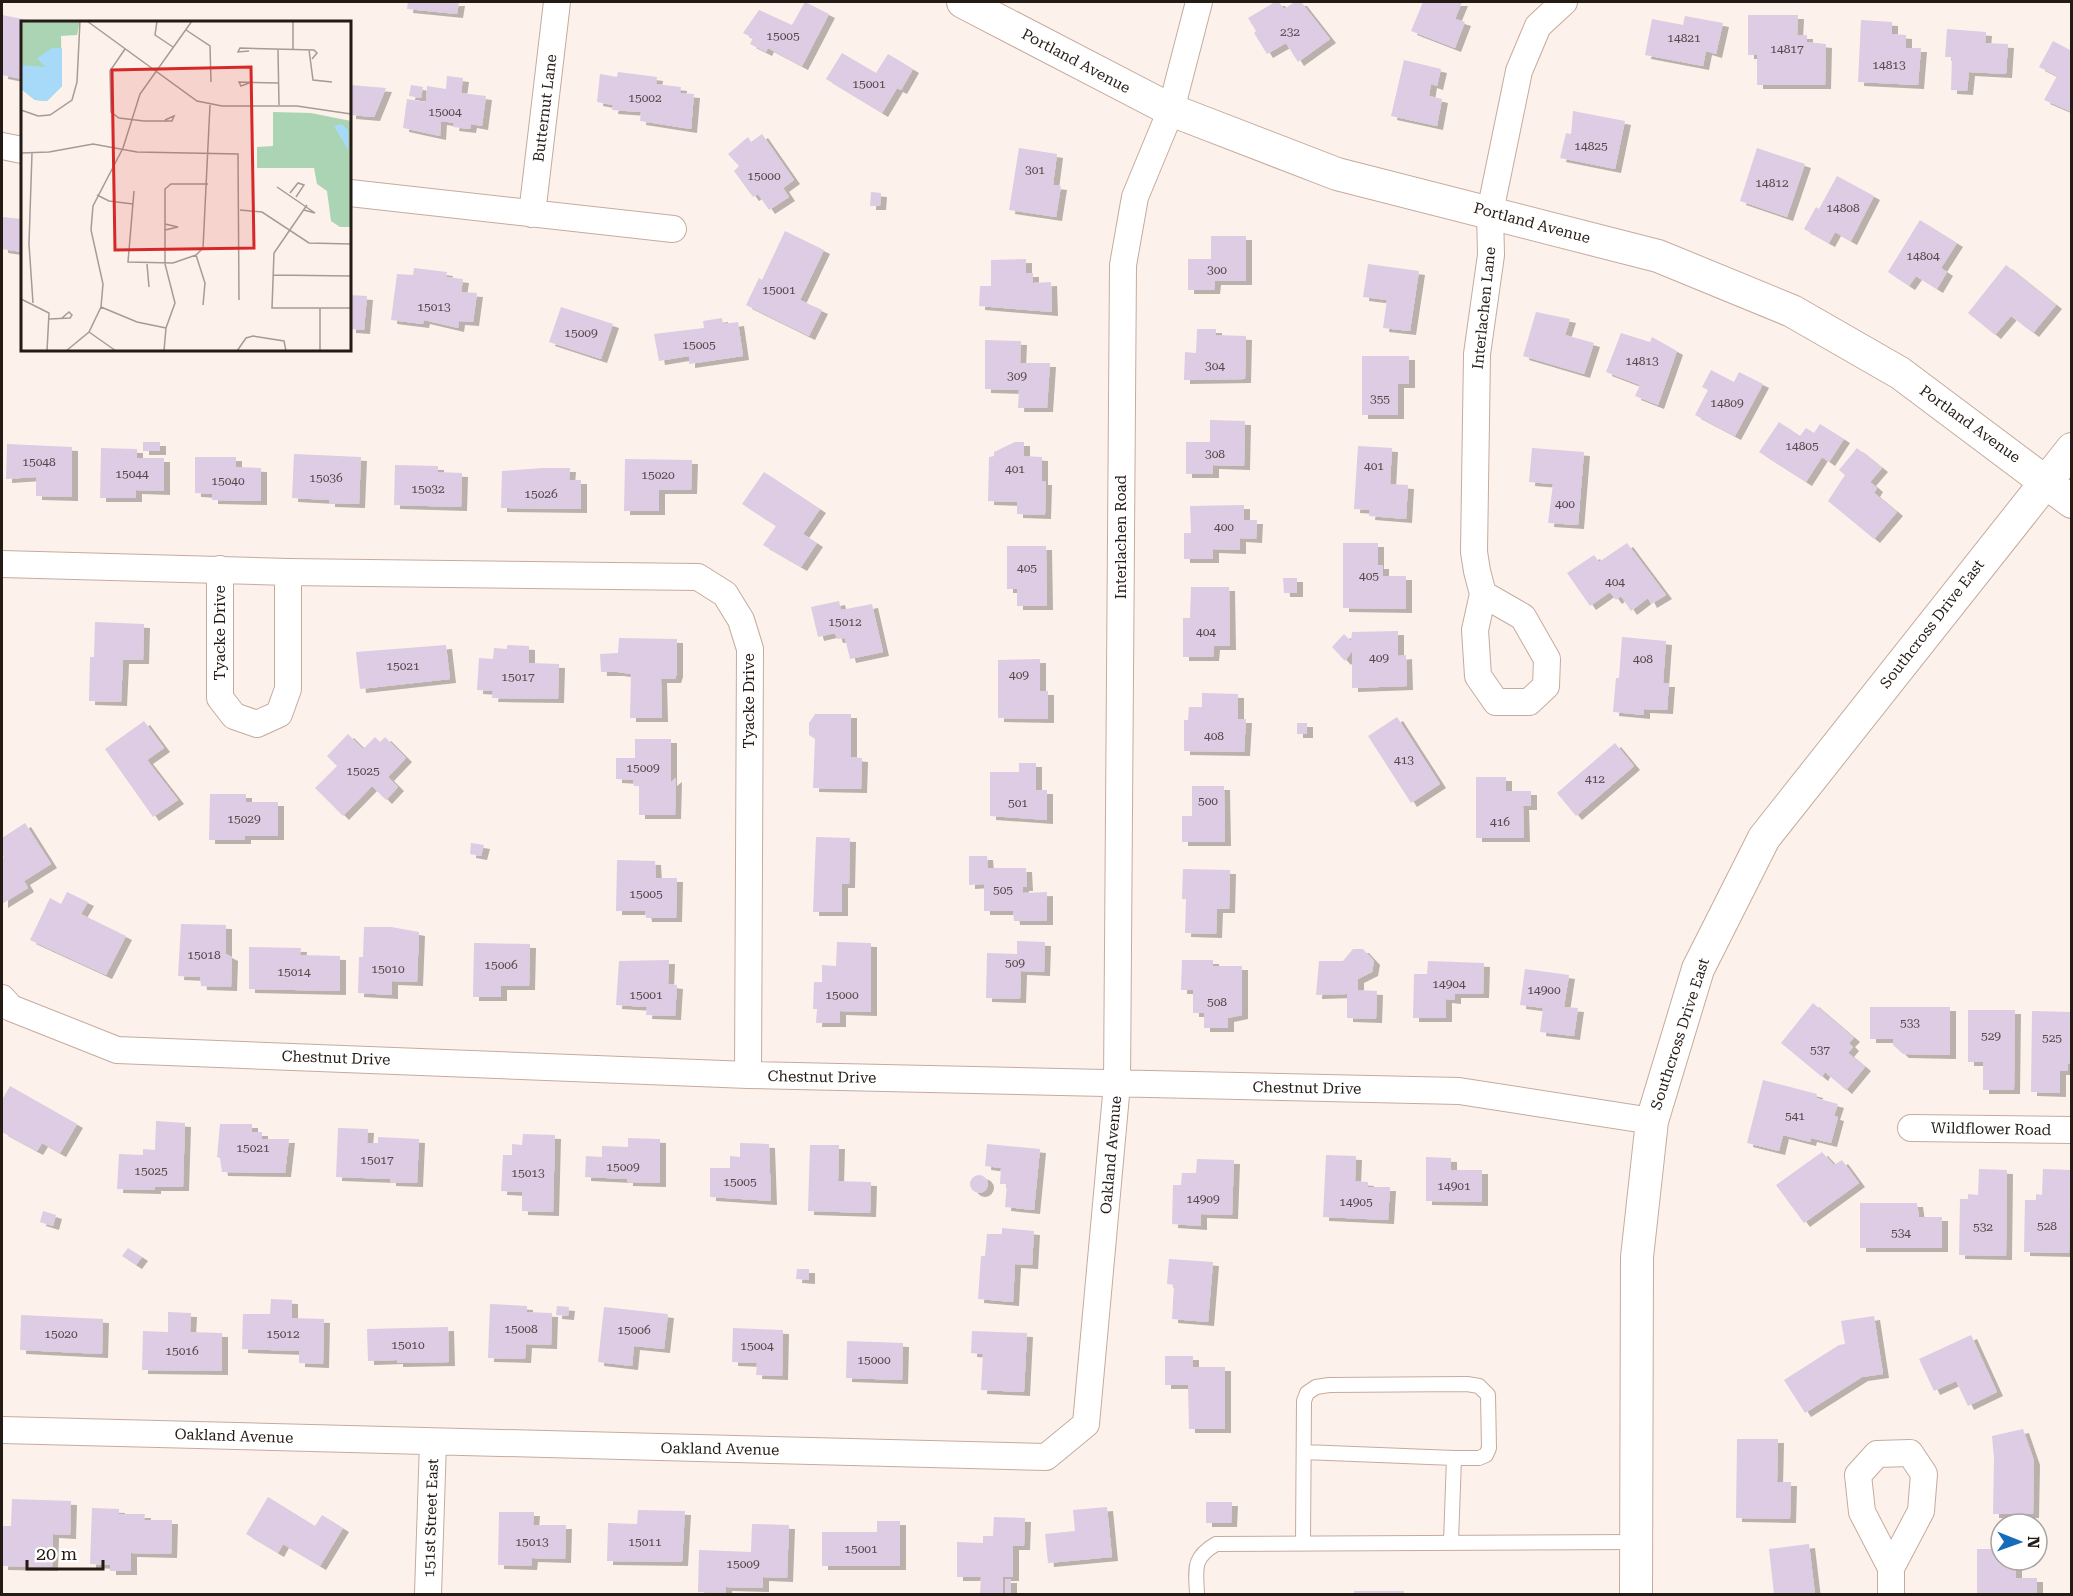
<svg xmlns="http://www.w3.org/2000/svg" width="2073" height="1596" font-family="'Roboto Serif',serif">
	<style>
		.building { fill: #ddcce3; filter: url(#shadow) }
		.lines { fill: none; stroke-linecap: round; stroke-linejoin: round }
		.service-casing { stroke: #c6ab9d; stroke-width: 16 }
		.minor-casing { stroke: #c6ab9d; stroke-width: 28 }
		.tertiary-casing { stroke: #c6ab9d; stroke-width: 34 }
		.service { stroke: #fff; stroke-width: 14 }
		.minor { stroke: #fff; stroke-width: 26 }
		.tertiary { stroke: #fff; stroke-width: 32 }
		.labels { text-anchor: middle; dominant-baseline: central; stroke-width: 4.5; stroke-linejoin: round; paint-order: stroke }
		.number-label { font-size: 12px; fill: #534748 }
		.street-label { font-size: 15px; fill: #251b15; stroke: #fff }
		.inset-road { fill: none; stroke: #a79b95; stroke-width: 1.5 }
		.view { fill: #d62828; fill-opacity: 0.15; stroke: #d62828; stroke-width: 3 }
		.inset-edge { fill: none; stroke: #251b15; stroke-width: 3 }
	</style>
	<defs>
		<filter id="shadow"><feDropShadow dx="6" dy="4" stdDeviation="0" flood-color="#0004"/></filter>
	</defs>
	<rect width="100%" height="100%" fill="#fdf1eb"/>
	<path class="building" d="M408,2H459L457,14L407,9Z
		M805,2L829,14L802,66L768,48L766,52L750,44L753,38L743,33L759,10L792,25Z
		M1275,2H1279L1284,9L1295,2H1301L1330,39L1298,62L1286,43L1267,54L1254,33L1256,31L1248,18Z
		M1423,2H1462L1455,19L1465,22L1455,48L1411,31Z
		M2,15L28,20L27,22H22V79L2,75L3,45H2Z
		M1748,15H1798L1797,35H1807V42L1826,44L1825,85H1757V55H1748Z
		M1685,16L1723,23L1716,54L1706,51L1703,66L1645,55L1652,19L1683,25Z
		M1861,20L1892,22V34L1906,35V48H1921L1918,85L1858,82Z
		M1947,29L1986,32L1985,43L2008,44L2006,74L1969,72L1967,91L1951,90L1952,57H1945Z
		M2053,41L2072,51V112L2044,100L2057,76L2039,67Z
		M842,53L876,73L888,54L913,69L901,90L897,88L882,113L826,79Z
		M1404,60L1441,69L1437,86L1431,84L1429,96L1442,99L1437,126L1391,116Z
		M618,72L657,77L656,84L681,87L680,93L694,94L691,129L640,121L641,112L612,110L613,105L597,102L600,74L617,77Z
		M447,76L463,78L461,93L486,96L482,126L471,124L470,129L453,127L454,123L441,121L440,136L403,128L407,99L426,102L427,86L446,89Z
		M350,85L386,88L374,117L350,115Z
		M411,85L423,87L421,98L409,96Z
		M1573,111L1625,121L1615,169L1560,158L1566,133L1571,134Z
		M762,134L794,180L783,188L789,197L769,210L758,194L753,197L734,171L739,166L728,154L748,137L751,142Z
		M1019,148L1057,154L1053,185L1061,186L1056,217L1009,210Z
		M1757,148L1805,164L1787,217L1740,201Z
		M1837,176L1874,196L1851,241L1835,232L1829,243L1804,229L1816,207L1819,209Z
		M871,192L881,193L880,206H870Z
		M2,217L22,219V252L2,249Z
		M1920,220L1957,243L1941,268L1947,272L1937,289L1916,276L1909,286L1888,272Z
		M785,231L824,250L800,300L822,310L809,336L746,305L759,278L762,280Z
		M1211,236H1246V281H1215L1214,290H1188V259H1211Z
		M1026,259V273H1033V283L1051,282L1052,312L979,306L980,286H991V260Z
		M1368,264L1419,271L1410,331L1383,328L1387,300L1363,297Z
		M2006,265L2056,305L2033,333L2011,316L1995,335L1968,313Z
		M414,268L447,272L446,277L463,279L461,292L477,293L473,322L459,321L458,328L424,320L423,324L391,320L397,274L413,275Z
		M350,295L367,296L364,330L350,329Z
		M561,307L613,324L601,359L549,342Z
		M1536,312L1570,319L1565,335L1594,343L1584,374L1523,356Z
		M722,318L723,324L738,322L743,356L689,364V356L659,361L654,334L704,328L703,321Z
		M1197,329H1216V335L1246,336L1245,379L1184,380L1185,352L1196,353Z
		M1621,333L1650,342L1652,337L1677,351L1658,405L1635,396L1640,385L1606,372Z
		M985,340L1021,341L1020,363H1050L1047,408H1018L1019,390L985,389Z
		M1362,356H1409V384H1398V415H1362Z
		M1711,370L1734,382L1739,372L1763,384L1735,436L1695,415L1708,390L1702,387Z
		M1210,420L1245,421L1244,466L1213,465V474H1186V442H1210Z
		M1779,422L1800,436L1806,428L1814,433L1820,424L1844,439L1829,462L1822,457L1806,482L1759,452Z
		M143,442H160V451H143Z
		M1015,442H1024V456L1042,457V481H1046L1045,515L1017,514V502L988,501L989,457L994,456V452Z
		M7,444L72,447V497L36,496V477L6,479Z
		M1358,446L1392,448L1390,484L1408,485L1406,519L1369,516L1370,510L1354,509Z
		M101,448L137,449V458H164V491L136,490V498H100Z
		M1532,448L1584,452L1578,525L1548,523L1553,484L1529,482Z
		M1857,448L1882,468L1870,482L1877,488L1874,493L1897,512L1874,539L1828,501L1845,475L1839,470Z
		M294,454L361,457L359,504L329,503V500L292,498Z
		M195,457H236V467L261,468V501L212,500V494L195,493Z
		M625,459L692,460L691,490H659V511H624Z
		M395,465L438,466V472L462,473L461,507L394,505Z
		M543,468H570L569,480H581V509L501,508L502,471Z
		M764,472L820,509L803,534L817,543L801,567L763,545L776,526L742,504Z
		M1244,505V520H1257L1256,539L1240,538V550L1213,549V559H1184V533H1191L1190,506Z
		M1343,543H1378V565H1383V576H1406V609L1343,608Z
		M1627,543L1666,595L1651,604L1648,598L1631,611L1621,596L1616,600L1610,592L1590,606L1567,573L1594,555L1599,562Z
		M1007,546H1046L1047,606H1017V589H1007Z
		M1283,578H1297V593H1284Z
		M1191,587H1229L1230,646H1214L1213,657H1183V618H1190Z
		M839,601L841,610L872,604L883,652L850,659L845,638L837,639L835,633L818,637L811,607Z
		M95,622L144,624L143,660H123L121,702L89,701L90,657H94Z
		M1398,631V656L1406,655L1407,686L1352,688V651L1345,661L1332,647L1344,634L1351,641L1352,632Z
		M1622,637L1666,641L1663,683H1669L1667,710L1644,709V715L1613,712L1616,678H1619Z
		M619,638L677,639V673L675,679H661L662,718H630L631,674L618,672H601L600,654L618,653Z
		M446,645L450,679L360,689L356,652Z
		M507,645L529,646V663L559,664L558,699L492,698L493,691L477,690L479,658L493,659L494,648L507,649Z
		M1040,659V691H1048V719L998,718V660Z
		M1202,693L1238,694V719H1246L1244,752L1184,751V720H1188L1189,707H1202Z
		M815,714H851V757L862,758L861,789L813,788L815,739L809,735V723Z
		M1397,717L1440,784L1411,803L1368,736Z
		M144,721L164,748L147,760L178,800L153,817L105,749Z
		M1297,723H1307V734H1297Z
		M348,734L363,749L375,737L380,742L385,737L406,758L388,777L398,787L386,800L372,786L343,816L315,788L337,766L327,756Z
		M635,739H671V782L676,778L675,815H639V786H634L633,780L616,779V758H635Z
		M1615,743L1634,766L1576,816L1557,793Z
		M1019,763H1036V790H1047V820L990,816V772H1019Z
		M1476,777H1506V791H1531V806H1523L1524,838H1476Z
		M1192,786H1224L1225,842H1182V816H1192Z
		M210,794H246V802H278V836H245V840H209Z
		M25,823L51,864L24,881L28,888L2,904V859L4,857L2,854V838Z
		M816,837L850,838L849,884H842V912H813Z
		M471,843L484,845L481,856L470,854Z
		M969,856H987L988,868H1026L1027,887H1023V893L1047,892V921H1014L1013,911H984V884L969,885Z
		M617,860L655,861L656,878H677L676,918H646L645,911H616Z
		M1183,869L1230,870L1229,909H1217L1216,934L1185,933L1186,899H1182Z
		M67,892L88,902L81,914L126,936L106,975L30,940L50,898L61,904Z
		M181,924L226,925V954L232,957L231,987L201,986L200,977L178,976Z
		M364,927H391L419,932L417,982L392,981V995L358,993L359,957H363Z
		M1017,941L1045,942L1044,972L1021,971L1020,999L986,998L987,953L1017,954Z
		M837,942L871,943V1012L840,1011V1023H816L817,1009H813L814,982H822V965L836,966Z
		M474,943L530,944L529,986H501V997H473Z
		M249,947L301,948L300,955L340,956V991L249,989Z
		M1353,949H1363L1374,961L1372,972L1358,979V990L1377,991L1376,1019L1347,1018V994L1316,995L1319,961H1343Z
		M669,960L668,984L677,985L675,1016L646,1015L647,1007L616,1005L619,961Z
		M1182,960H1213V966H1242V1015L1228,1018V1028H1204V1013H1193V990H1181Z
		M1428,961L1484,963L1483,994H1455V1000L1446,999V1018H1413L1414,974H1427Z
		M1525,969L1569,975L1564,1007L1578,1008L1574,1036L1540,1032L1543,1008L1520,1005Z
		M1813,1003L1854,1038L1849,1043L1853,1047L1848,1053L1865,1067L1846,1090L1825,1072L1822,1077L1781,1043Z
		M1870,1007H1950V1055L1903,1054L1893,1045V1039H1870Z
		M1968,1010H2015L2014,1090H1983V1062H1968Z
		M2032,1011L2072,1012V1064L2068,1063V1071H2060V1093L2031,1092Z
		M1763,1080L1817,1094L1816,1098L1838,1104L1834,1116L1838,1117L1831,1143L1811,1138L1810,1142L1783,1135L1779,1151L1747,1143Z
		M10,1086L77,1124L60,1153L42,1143L37,1151L2,1132V1100Z
		M156,1121L185,1123L183,1187H155V1190L117,1189L119,1154L143,1155V1149L155,1150Z
		M220,1124H252V1132H262V1139H289L285,1173L222,1172L220,1158L217,1157Z
		M338,1128L368,1129L367,1143H378V1137L419,1139L417,1183L390,1182V1179L336,1177Z
		M523,1134L555,1135L553,1212L522,1211V1192L501,1191L503,1155H512V1144L522,1145Z
		M628,1138L660,1139V1183L627,1182V1179L585,1177L586,1156L602,1157V1146L628,1147Z
		M740,1143L769,1144L771,1201L710,1197V1168H730V1156L740,1157Z
		M987,1144L1040,1149L1034,1210L1005,1207L1007,1184H1000L1001,1168L985,1166Z
		M810,1145H839L838,1181L871,1182L870,1213L808,1211Z
		M1822,1152L1834,1165L1842,1160L1859,1183L1804,1223L1776,1185Z
		M1326,1155L1356,1156L1355,1181L1368,1182V1187H1390L1388,1220L1323,1217Z
		M1426,1157L1451,1158V1170H1482V1202L1426,1201Z
		M1197,1159L1234,1160L1232,1215L1201,1214V1226L1172,1224L1173,1185H1181L1182,1173H1196Z
		M1979,1169L2007,1170L2006,1256L1959,1255L1960,1199H1968V1194L1978,1195Z
		M2043,1169L2071,1170L2069,1253L2024,1252L2025,1200H2036V1194L2042,1195Z
		M970 1184a9 9 0 1 1 18 0a9 9 0 1 1-18 0Z
		M1860,1203H1917L1919,1217H1942V1248H1860Z
		M43,1211L56,1215L53,1226L40,1222Z
		M1002,1228L1034,1231L1032,1265L1015,1264L1013,1302L978,1299L981,1256H985L987,1234H1002Z
		M128,1248L142,1257L136,1265L122,1256Z
		M1169,1259L1213,1262L1208,1322L1172,1319L1174,1285L1167,1284Z
		M797,1269H809V1280L796,1279Z
		M271,1299L292,1300V1318L324,1319L323,1364L299,1363V1351L242,1349L243,1314H270Z
		M490,1304L527,1306V1312L552,1313L551,1345L526,1344L525,1359L488,1358Z
		M557,1306L569,1307L568,1316L556,1315Z
		M604,1307L668,1314L664,1349L634,1346L632,1366L598,1362Z
		M168,1312L191,1313L190,1332L222,1333V1371L142,1370L143,1331L168,1332Z
		M21,1315L103,1319L102,1354L20,1350Z
		M1874,1316L1883,1374L1862,1377L1805,1413L1784,1380L1839,1345L1845,1344L1841,1321Z
		M448,1327L449,1362L397,1363V1360L368,1361L367,1329Z
		M733,1328L783,1330L782,1376L756,1375L757,1363L732,1362Z
		M972,1331L1027,1333L1024,1392L981,1390L983,1354L971,1353Z
		M1971,1335L1997,1392L1968,1406L1956,1381L1934,1391L1919,1359Z
		M847,1341L903,1343L902,1380L846,1378Z
		M1165,1356H1193V1367H1225V1429H1189L1188,1385H1165Z
		M2023,1429L2034,1461L2033,1514H1993L1994,1458L1992,1436Z
		M1737,1439H1778L1777,1482H1791L1790,1519L1736,1518Z
		M268,1497L315,1526L322,1515L343,1528L320,1566L283,1544L278,1553L246,1534Z
		M12,1499L71,1501L70,1535L53,1534L52,1567L2,1566V1526H11Z
		M1206,1502H1232L1231,1523H1206Z
		M1107,1507L1112,1557L1048,1563L1045,1534L1075,1531L1073,1510Z
		M92,1508L119,1509V1514H145L144,1520H172L171,1554L131,1553V1571H110V1565L90,1564Z
		M638,1510L685,1511L682,1562L607,1561L608,1523L637,1524Z
		M499,1512H534L533,1525H566L565,1559L532,1558L531,1566L498,1565Z
		M994,1517L1025,1518L1024,1546H1013V1577H1003V1594H980L981,1577H957V1542L983,1543V1536H993Z
		M877,1521H900V1566H822V1532H877Z
		M752,1524L789,1525L787,1578L763,1577V1588L726,1587V1593L698,1592L699,1550L751,1552Z
		M1809,1544L1815,1594H1774L1769,1549Z
		M1977,1549H2001V1560H2016V1578H2037V1594H1977Z
		M1005,1579H1011V1593H1005Z
		M1354,1591H1404V1594H1354Z"/>
	<g class="lines">
		<defs>
			<path id="service" d="M1304,1452L1454,1458
				M1303,1542L1304,1401L1307,1393L1316,1387L1329,1385L1467,1384L1479,1386L1488,1395L1489,1448L1486,1455L1479,1458H1454L1451,1542
				M1197,1594C1196,1569 1192,1558 1216,1544L1636,1542"/>
			<path id="minor" d="M2,146L22,150
				M350,193L673,229
				M532,214L557,2
				M2,564L288,572L698,577L725,594L741,620L750,649L748,1075
				M220,569V698L234,716L257,724L279,714L288,689V572
				M1483,594L1523,617L1547,659L1546,686L1529,702H1496L1478,676L1475,630L1483,594L1477,571L1474,552L1477,354L1491,255L1490,212L1519,71L1538,26L1564,2
				M2,998L11,1008L117,1050L748,1075L1459,1091L1652,1121
				M1911,1128L2072,1130
				M2,1430L1046,1457L1086,1424L1117,1084L1123,265L1135,197L1171,110L1199,2
				M428,1594L433,1442
				M1891,1594V1568L1921,1511L1924,1474L1910,1453L1877,1454L1858,1475L1862,1512L1891,1568"/>
			<path id="tertiary" d="M963,2L1171,110L1337,174L1658,256L1792,311L1900,373L2072,502
				M1636,1594L1637,1257L1652,1121L1698,969L1764,838L2072,449"/>
		</defs>
		<use href="#service" class="service-casing"/>
		<use href="#minor" class="minor-casing"/>
		<use href="#tertiary" class="tertiary-casing"/>
		<use href="#service" class="service"/>
		<use href="#minor" class="minor"/>
		<use href="#tertiary" class="tertiary"/>
	</g>
	<g class="labels">
		<g class="number-label">
			<text x="1290" y="32">232</text>
			<text x="783" y="36">15005</text>
			<text x="1684" y="38">14821</text>
			<text x="1787" y="49">14817</text>
			<text x="1889" y="65">14813</text>
			<text x="869" y="84">15001</text>
			<text x="645" y="98">15002</text>
			<text x="445" y="112">15004</text>
			<text x="1591" y="146">14825</text>
			<text x="1035" y="170">301</text>
			<text x="764" y="176">15000</text>
			<text x="1772" y="183">14812</text>
			<text x="1843" y="208">14808</text>
			<text x="1923" y="256">14804</text>
			<text x="1217" y="270">300</text>
			<text x="779" y="290">15001</text>
			<text x="434" y="307">15013</text>
			<text x="581" y="333">15009</text>
			<text x="699" y="345">15005</text>
			<text x="1642" y="361">14813</text>
			<text x="1215" y="366">304</text>
			<text x="1017" y="376">309</text>
			<text x="1380" y="399">355</text>
			<text x="1727" y="403">14809</text>
			<text x="1802" y="446">14805</text>
			<text x="1215" y="454">308</text>
			<text x="39" y="462">15048</text>
			<text x="1374" y="466">401</text>
			<text x="1015" y="469">401</text>
			<text x="132" y="474">15044</text>
			<text x="658" y="475">15020</text>
			<text x="326" y="478">15036</text>
			<text x="228" y="481">15040</text>
			<text x="428" y="489">15032</text>
			<text x="541" y="494">15026</text>
			<text x="1565" y="504">400</text>
			<text x="1224" y="527">400</text>
			<text x="1027" y="568">405</text>
			<text x="1369" y="576">405</text>
			<text x="1615" y="582">404</text>
			<text x="845" y="622">15012</text>
			<text x="1206" y="632">404</text>
			<text x="1379" y="658">409</text>
			<text x="1643" y="659">408</text>
			<text x="403" y="666">15021</text>
			<text x="1019" y="675">409</text>
			<text x="518" y="677">15017</text>
			<text x="1214" y="736">408</text>
			<text x="1404" y="760">413</text>
			<text x="643" y="768">15009</text>
			<text x="363" y="771">15025</text>
			<text x="1595" y="779">412</text>
			<text x="1208" y="801">500</text>
			<text x="1018" y="803">501</text>
			<text x="244" y="819">15029</text>
			<text x="1500" y="822">416</text>
			<text x="1003" y="890">505</text>
			<text x="646" y="894">15005</text>
			<text x="204" y="955">15018</text>
			<text x="1015" y="963">509</text>
			<text x="501" y="965">15006</text>
			<text x="388" y="969">15010</text>
			<text x="294" y="972">15014</text>
			<text x="1449" y="984">14904</text>
			<text x="1544" y="990">14900</text>
			<text x="646" y="995">15001</text>
			<text x="842" y="995">15000</text>
			<text x="1217" y="1002">508</text>
			<text x="1910" y="1023">533</text>
			<text x="1991" y="1036">529</text>
			<text x="2052" y="1038">525</text>
			<text x="1820" y="1050">537</text>
			<text x="1795" y="1116">541</text>
			<text x="253" y="1148">15021</text>
			<text x="377" y="1160">15017</text>
			<text x="623" y="1167">15009</text>
			<text x="151" y="1171">15025</text>
			<text x="528" y="1173">15013</text>
			<text x="740" y="1182">15005</text>
			<text x="1454" y="1186">14901</text>
			<text x="1203" y="1199">14909</text>
			<text x="1356" y="1202">14905</text>
			<text x="2047" y="1226">528</text>
			<text x="1983" y="1227">532</text>
			<text x="1901" y="1233">534</text>
			<text x="521" y="1329">15008</text>
			<text x="634" y="1330">15006</text>
			<text x="61" y="1334">15020</text>
			<text x="283" y="1334">15012</text>
			<text x="408" y="1345">15010</text>
			<text x="757" y="1346">15004</text>
			<text x="182" y="1351">15016</text>
			<text x="874" y="1360">15000</text>
			<text x="532" y="1542">15013</text>
			<text x="645" y="1542">15011</text>
			<text x="861" y="1549">15001</text>
			<text x="743" y="1564">15009</text>
		</g>
		<g class="street-label">
			<text transform="translate(1076 61) rotate(28)">Portland Avenue</text>
			<text transform="translate(545 108) rotate(-83)">Butternut Lane</text>
			<text transform="translate(1532 223) rotate(15)">Portland Avenue</text>
			<text transform="translate(1484 308) rotate(-84)">Interlachen Lane</text>
			<text transform="translate(1970 424) rotate(36)">Portland Avenue</text>
			<text transform="translate(1121 537) rotate(-90)">Interlachen Road</text>
			<text transform="translate(1932 624) rotate(-52)">Southcross Drive East</text>
			<text transform="translate(220 633) rotate(-90)">Tyacke Drive</text>
			<text transform="translate(749 701) rotate(-90)">Tyacke Drive</text>
			<text transform="translate(1680 1034) rotate(-72)">Southcross Drive East</text>
			<text transform="translate(336 1058) rotate(2)">Chestnut Drive</text>
			<text transform="translate(822 1077) rotate(1)">Chestnut Drive</text>
			<text transform="translate(1307 1088) rotate(1)">Chestnut Drive</text>
			<text transform="translate(1991 1129) rotate(1)">Wildflower Road</text>
			<text transform="translate(1111 1155) rotate(-85)">Oakland Avenue</text>
			<text transform="translate(234 1436) rotate(2)">Oakland Avenue</text>
			<text transform="translate(720 1449) rotate(1)">Oakland Avenue</text>
			<text transform="translate(431 1518) rotate(-88)">151st Street East</text>
		</g>
	</g>
	<g transform="translate(21 21)">
		<rect width="330" height="330" fill="#fdf1eb"/>
		<path d="M0,0H59L56,14L40,15L41,65L26,80L14,79L0,68ZM252,91L290,92L330,100V206H319L310,200L306,170L296,163L293,147H236V126L252,125Z" fill="#abd4b4"/>
		<path d="M31,27H41V65L26,80L14,79L0,68V44L24,46L16,37ZM321,103L327,109V129L313,105Z" fill="#a6daf8"/>
		<path class="inset-road" d="M66,0L176,80L201,85H276L330,93M136,0L134,14L152,26M272,0V29M165,9L189,25L190,61M104,28L89,50L90,91L98,97L123,100H151L153,95L144,99M257,29L258,84M288,29L292,59L311,61M228,30L217,31L219,27L293,29L296,32L291,38M228,62L220,65L218,61L257,62M0,89L17,95L29,94L51,79L56,61L59,0M0,132L28,131L72,123L116,131L217,133L218,279M11,132L8,223L12,282M256,166L294,192L283,189M113,170L107,241L152,242L175,234L182,227L189,84M269,172L277,162L283,164L275,176M76,174L88,180L112,183M286,184L253,232L251,287H330M219,189L241,191L288,222L330,223M144,209L157,206L144,203M175,234L184,262L182,284M126,243L128,266M252,254L330,255M0,278L28,292L26,330M80,286L116,301L145,307M28,298L49,297L51,294L48,291L41,297M68,311L95,330M45,330L68,311L80,286L82,263L70,209L72,185L102,127L119,73L171,0M143,330L145,307L154,282L144,243V168L150,163H187M216,330L225,317L232,315L263,320L265,330M299,330V287"/>
		<path class="view" d="M230,46L233,227L94,229L91,49Z"/>
		<rect width="330" height="330" class="inset-edge"/>
	</g>
	<rect width="2073" height="1596" fill="none" stroke="#251b15" stroke-width="6"/>
	<g transform="translate(2019 1542) rotate(91)"><circle r="28" fill="#ffffff" stroke="#a8a4a1" stroke-width="1.5"/>
	<path d="M0-4.5L10 22L0 15L-10 22Z" fill="#166cba"/>
	<text y="-9" font-size="16" font-weight="bold" text-anchor="middle" fill="#251b15">N</text>
	</g>
	<path d="M27 1560v9h76v-9" fill="none" stroke="#251b15" stroke-width="3"/>
	<text x="36" y="1560" font-size="18" fill="#251b15" stroke="#ffffff" stroke-width="4.5" paint-order="stroke">20 m</text>
</svg>
